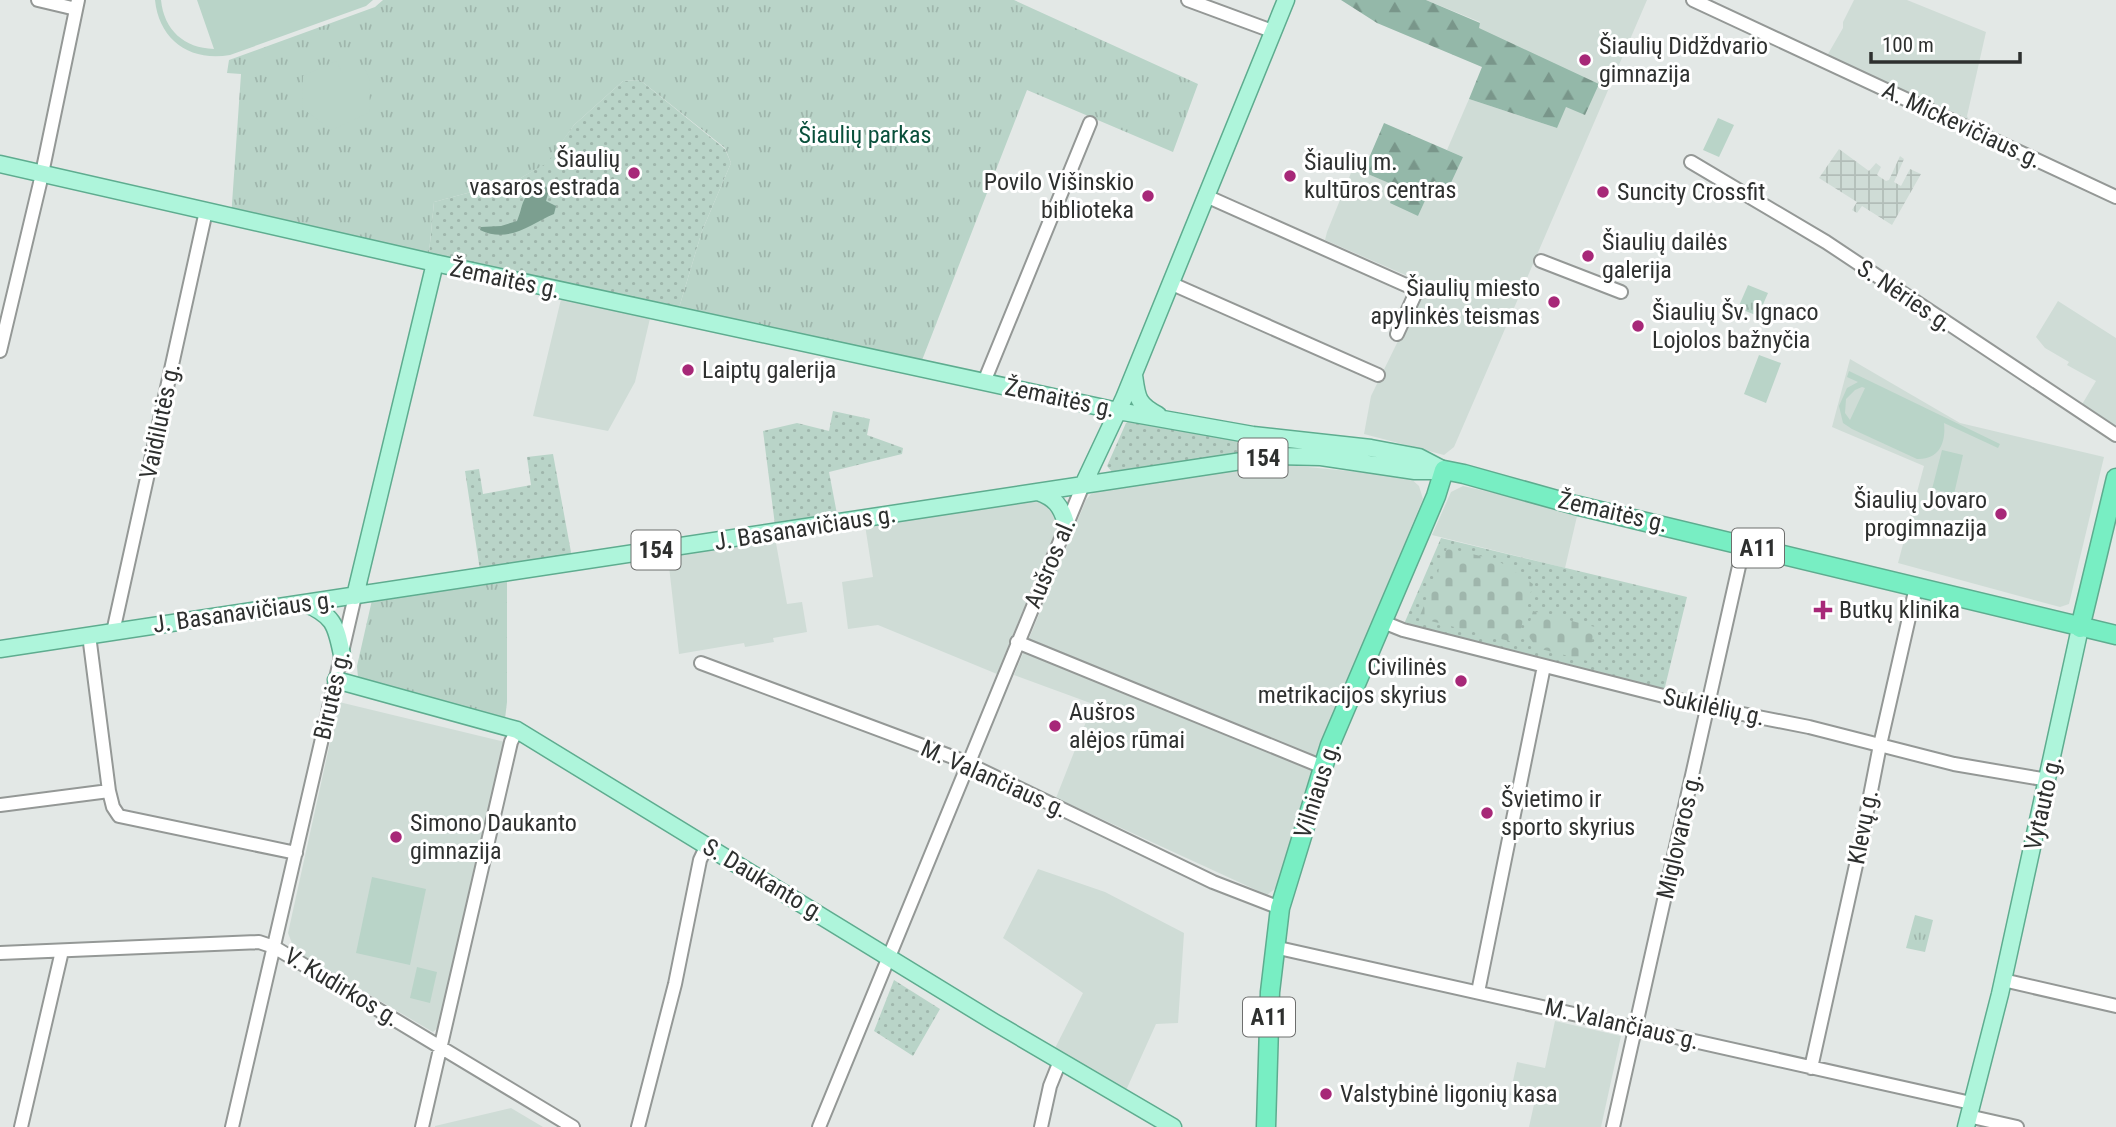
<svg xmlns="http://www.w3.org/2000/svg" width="2116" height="1127" font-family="'Roboto Condensed',sans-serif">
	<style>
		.built { fill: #cfdcd6 }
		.industrial { fill: url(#industrial-grid) }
		.grass { fill: url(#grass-dots) }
		.forest { fill: url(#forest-firs) }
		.cemetery { fill: url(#cemetery-stones) }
		.park { fill: url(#park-tufts) }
		.garden { fill: #b9d4c8; fill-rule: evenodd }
		.water { fill: #7c9f90 }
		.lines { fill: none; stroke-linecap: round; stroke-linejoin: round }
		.minor-casing { stroke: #949896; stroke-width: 16 }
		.major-casing { stroke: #5eac8f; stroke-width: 19 }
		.highway-casing { stroke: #5eac8f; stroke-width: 21 }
		.minor { stroke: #fff; stroke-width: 12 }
		.major { stroke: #aef5db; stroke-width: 16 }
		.highway { stroke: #78eec3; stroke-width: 18 }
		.poi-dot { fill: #a72878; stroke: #fff; stroke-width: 2.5 }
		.labels { text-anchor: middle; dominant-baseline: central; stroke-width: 6; stroke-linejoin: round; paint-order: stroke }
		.shield { fill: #fff; stroke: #6d6e6d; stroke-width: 2 }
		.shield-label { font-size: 23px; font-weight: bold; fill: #2e302f }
		.poi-label { font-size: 24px; fill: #2e302f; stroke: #fff; text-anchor: start }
		.street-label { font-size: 24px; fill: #2e302f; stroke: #fff }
		.park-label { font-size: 24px; fill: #09503b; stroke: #fff }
	</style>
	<defs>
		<pattern id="industrial-grid" width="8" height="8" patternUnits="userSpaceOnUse" patternTransform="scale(1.75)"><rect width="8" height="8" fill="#cfdcd6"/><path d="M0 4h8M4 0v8" fill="none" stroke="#b2bdb8"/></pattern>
		<pattern id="grass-dots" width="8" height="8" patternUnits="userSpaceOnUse" patternTransform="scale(1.75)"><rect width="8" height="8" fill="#b9d4c8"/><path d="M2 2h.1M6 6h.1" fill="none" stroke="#9fb6ac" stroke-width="1.8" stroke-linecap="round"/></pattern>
		<pattern id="forest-firs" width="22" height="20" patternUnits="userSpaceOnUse" patternTransform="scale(1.75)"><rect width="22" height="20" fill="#94b8a9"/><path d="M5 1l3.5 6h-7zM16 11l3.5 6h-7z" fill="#79968a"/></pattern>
		<pattern id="cemetery-stones" width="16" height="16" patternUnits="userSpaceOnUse" patternTransform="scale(1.75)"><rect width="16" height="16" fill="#b9d4c8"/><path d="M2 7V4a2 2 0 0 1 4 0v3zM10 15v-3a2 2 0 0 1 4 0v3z" fill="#9fb6ac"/></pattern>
		<pattern id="park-tufts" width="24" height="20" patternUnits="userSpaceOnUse" patternTransform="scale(1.75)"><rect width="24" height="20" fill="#b9d4c8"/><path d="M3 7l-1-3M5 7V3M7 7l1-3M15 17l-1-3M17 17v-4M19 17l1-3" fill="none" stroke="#9fb6ac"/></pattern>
	</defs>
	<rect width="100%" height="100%" fill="#e3e8e6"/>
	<path class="built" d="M1426,0H1647L1454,447L1444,455L1364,434L1371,396L1426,284L1325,240L1327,232L1353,168L1397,186L1418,216L1434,180L1463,157L1447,150L1469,99L1557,128L1478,28L1480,22Z
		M1854,0H1907L1986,32L1967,116L1974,131L1824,61L1843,28V22Z
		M563,291L652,310L635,382L608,431L533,416Z
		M2058,301L2116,338V437L2078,411L2096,381L2067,365L2069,362L2045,348L2036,337Z
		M1850,359L1960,423L2104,457L2069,604L2060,607L1898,563L1924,466L1832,427Z
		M1277,464L1409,477L1419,486L1423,499L1331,719L1276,888L1267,895L1056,798L1093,704L1014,675L1086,500L1091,494L1101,489Z
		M1463,486L1578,512L1565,568L1432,535L1451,492Z
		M1044,499L1052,504L1059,523L997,674L878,625L848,629L842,582L873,577L865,525Z
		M774,532L787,604L802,602L807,632L773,638L774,642L745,647L744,643L679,654L667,549Z
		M339,702L505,742L441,1025L433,1032L295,951L288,933Z
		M1038,869L1105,892L1184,933L1178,1023L1156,1024L1123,1097L1051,1056L1083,993L1003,938Z
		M1555,1021L1621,1036L1601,1127H1529L1535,1100L1510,1095L1517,1062L1545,1068Z
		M511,1108L543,1127H435V1126Z"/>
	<path class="industrial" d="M1839,149L1869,171L1876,163L1881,167L1877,175L1886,181L1889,180L1900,156L1904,159L1894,182L1901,186L1910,169L1921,174L1892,225L1862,206L1857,213L1852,210L1857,202L1819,178Z"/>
	<path class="grass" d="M640,80L725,149L731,163L702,231L679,308L429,253L434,202L519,179L546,163L574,125L623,81Z
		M833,411L870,419L867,435L903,448L902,454L829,472L837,514L775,525L763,431L797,423L829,431Z
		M1133,419L1269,444L1276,446V449L1113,473L1107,466L1126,423Z
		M553,454L573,563L481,577L465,471L479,469L483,494L531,485L527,457Z
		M1441,538L1687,597L1664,691L1404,624Z
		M894,980L940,1009L913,1056L874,1031Z"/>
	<path class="forest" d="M1341,0H1426L1480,23L1479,28L1599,84L1585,115L1566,107L1557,128L1469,99L1482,67L1377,23Z
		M1384,123L1463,157L1449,187L1434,181L1418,216L1390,203L1396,186L1363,172Z"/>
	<path class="cemetery" d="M1447,548L1497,560L1533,584L1517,643L1419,618Z
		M1533,611L1595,627L1588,661L1537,648L1527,634Z"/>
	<path class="park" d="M383,0H1014L1198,84L1173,152L1027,90L919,368L679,308L702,231L731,163L725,148L640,80L623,81L574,125L547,163L519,179L434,202L429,253L435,263L231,218L241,74L227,73L229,60L375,7Z
		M1748,285L1768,293L1758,316L1738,308Z
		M507,582V702L505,719L358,678L357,666L372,600Z
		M1915,915L1933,920L1925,952L1906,948Z"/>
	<path class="garden" d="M155,0H161C164,30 184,48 214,49L197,0H373L366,6L230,55C190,62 159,40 155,0Z
		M336,61L343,74L364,67L369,78L370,112L332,130L302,108L303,76Z
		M1718,118L1734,125L1719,157L1703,150Z
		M1759,355L1781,363L1766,403L1744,394Z
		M1849,371L2000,444L1998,448L1944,423C1946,442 1940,460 1917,459L1852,429L1843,423L1839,406L1847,388L1858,382L1847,377ZM1862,387L1865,388L1850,420L1845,413L1846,399L1855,390Z
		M1942,450L1963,455L1954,494L1932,489Z
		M372,877L426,889L410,965L356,953Z
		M417,967L437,972L430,1003L410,998Z"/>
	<path class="water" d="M539,187L545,186L549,190L546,201L556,206L554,214C530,224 509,244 480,230L481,227L501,226L517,221C524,205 520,196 539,187Z"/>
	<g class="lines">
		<defs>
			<path id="minor" d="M38,0L76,9
				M1188,0L1272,31
				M1693,0L2116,197
				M1691,162L1826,242L2116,435
				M1206,196L1417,290L1397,334
				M1541,261L1621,292
				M1170,283L1378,375
				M0,351L40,183L78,0
				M984,382L1090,123
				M1383,622L1403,630L1707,707L1809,727L1954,764L2048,780
				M113,632L206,211
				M89,635L109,791
				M1017,642L1323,767
				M701,663L958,759L1213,882L1280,908
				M0,805L109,791L113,807L119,816L296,853
				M1274,947L1971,1103
				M0,953L259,942L274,947L573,1127
				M2003,980L2116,1006
				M1478,992L1544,666
				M1811,1068L1860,847L1880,745L1916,587
				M1968,1116L2017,1127
				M21,1127L62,951
				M232,1127L355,596
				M422,1127L511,742L517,730
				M638,1127L675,984L700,860L707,845
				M819,1127L1083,485
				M1041,1127L1050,1086L1060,1061
				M1613,1127L1744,544"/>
			<path id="major" d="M0,164L435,263L1118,411L1253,435L1371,448L1419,457L1444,470
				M1134,375C1137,397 1137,404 1158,415
				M1083,485L1124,398L1286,0
				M1038,492C1055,498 1061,506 1066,523
				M355,596L435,263
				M304,603C333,615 336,624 342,655
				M0,649L1275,456L1321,457L1415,471H1442
				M336,680L517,730L994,1022L1173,1127
				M1966,1127L2000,994L2080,628"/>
			<path id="highway" d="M2080,628L2116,478
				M1266,1127L1270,992L1280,908L1330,745L1436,496L1444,470L1464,474L1575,505L2116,635"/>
		</defs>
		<use href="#minor" class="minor-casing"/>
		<use href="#major" class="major-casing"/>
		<use href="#highway" class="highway-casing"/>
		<use href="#minor" class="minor"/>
		<use href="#major" class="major"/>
		<use href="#highway" class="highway"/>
	</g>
	<g class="poi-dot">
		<circle cx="1585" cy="60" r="7"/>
		<circle cx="634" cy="173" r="7"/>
		<circle cx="1290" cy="176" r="7"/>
		<circle cx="1603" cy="192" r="7"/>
		<circle cx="1148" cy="196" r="7"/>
		<circle cx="1588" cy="256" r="7"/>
		<circle cx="1554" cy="302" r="7"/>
		<circle cx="1638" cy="326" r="7"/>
		<circle cx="688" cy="370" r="7"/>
		<circle cx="2001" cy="514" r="7"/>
		<path d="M1819.5 599.5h7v7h7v7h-7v7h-7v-7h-7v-7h7z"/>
		<circle cx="1461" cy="681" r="7"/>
		<circle cx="1055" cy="726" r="7"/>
		<circle cx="1487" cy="813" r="7"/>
		<circle cx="396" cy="837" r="7"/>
		<circle cx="1326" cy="1094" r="7"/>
	</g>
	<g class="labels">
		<g class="shield">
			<rect x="1238.5" y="438.5" width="49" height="39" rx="5"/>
			<rect x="1732" y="528.5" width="52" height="39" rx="5"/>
			<rect x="631.5" y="530.5" width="49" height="39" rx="5"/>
			<rect x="1243" y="997.5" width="52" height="39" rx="5"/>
		</g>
		<g class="shield-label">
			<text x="1263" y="458">154</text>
			<text x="1758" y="548">A11</text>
			<text x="656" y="550">154</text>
			<text x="1269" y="1017">A11</text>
		</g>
		<g class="poi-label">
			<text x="1599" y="46">Šiaulių Didždvario<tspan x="1599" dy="28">gimnazija</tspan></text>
			<text x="620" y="159" text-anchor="end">Šiaulių<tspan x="620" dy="28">vasaros estrada</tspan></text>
			<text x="1304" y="162">Šiaulių m.<tspan x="1304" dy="28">kultūros centras</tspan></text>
			<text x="1134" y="182" text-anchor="end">Povilo Višinskio<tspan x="1134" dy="28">biblioteka</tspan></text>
			<text x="1617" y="192">Suncity Crossfit</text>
			<text x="1602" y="242">Šiaulių dailės<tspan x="1602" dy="28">galerija</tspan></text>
			<text x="1540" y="288" text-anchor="end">Šiaulių miesto<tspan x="1540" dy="28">apylinkės teismas</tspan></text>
			<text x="1652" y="312">Šiaulių Šv. Ignaco<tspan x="1652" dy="28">Lojolos bažnyčia</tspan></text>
			<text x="702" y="370">Laiptų galerija</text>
			<text x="1987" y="500" text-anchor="end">Šiaulių Jovaro<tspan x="1987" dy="28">progimnazija</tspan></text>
			<text x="1839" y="610">Butkų klinika</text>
			<text x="1447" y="667" text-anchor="end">Civilinės<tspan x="1447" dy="28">metrikacijos skyrius</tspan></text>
			<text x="1069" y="712">Aušros<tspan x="1069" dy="28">alėjos rūmai</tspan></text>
			<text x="1501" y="799">Švietimo ir<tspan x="1501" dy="28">sporto skyrius</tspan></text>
			<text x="410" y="823">Simono Daukanto<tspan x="410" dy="28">gimnazija</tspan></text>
			<text x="1340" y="1094">Valstybinė ligonių kasa</text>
		</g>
		<g class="street-label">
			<text transform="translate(1962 125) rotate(25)">A. Mickevičiaus g.</text>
			<text transform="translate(505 279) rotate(12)">Žemaitės g.</text>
			<text transform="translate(1905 296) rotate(34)">S. Nėries g.</text>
			<text transform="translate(1060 398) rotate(12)">Žemaitės g.</text>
			<text transform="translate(160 421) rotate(-78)">Vaidilutės g.</text>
			<text transform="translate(1613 512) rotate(13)">Žemaitės g.</text>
			<text transform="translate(805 528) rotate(-9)">J. Basanavičiaus g.</text>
			<text transform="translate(1050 563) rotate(-67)">Aušros al.</text>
			<text transform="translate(244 612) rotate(-8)">J. Basanavičiaus g.</text>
			<text transform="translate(332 695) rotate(-77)">Birutės g.</text>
			<text transform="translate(1714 707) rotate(12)">Sukilėlių g.</text>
			<text transform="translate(994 779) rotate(24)">M. Valančiaus g.</text>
			<text transform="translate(1317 790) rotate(-72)">Vilniaus g.</text>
			<text transform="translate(2043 803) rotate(-77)">Vytauto g.</text>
			<text transform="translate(1863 827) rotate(-79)">Klevų g.</text>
			<text transform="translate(1679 836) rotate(-77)">Miglovaros g.</text>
			<text transform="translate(764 880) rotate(31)">S. Daukanto g.</text>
			<text transform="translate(342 987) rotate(31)">V. Kudirkos g.</text>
			<text transform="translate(1622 1024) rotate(13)">M. Valančiaus g.</text>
		</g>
		<g class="park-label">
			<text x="865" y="135">Šiaulių parkas</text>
		</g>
	</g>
	<path d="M1871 52v10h149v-10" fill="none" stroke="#2e302f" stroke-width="3.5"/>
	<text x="1882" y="52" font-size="21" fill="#2e302f" stroke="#ffffff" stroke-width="5" paint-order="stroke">100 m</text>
</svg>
